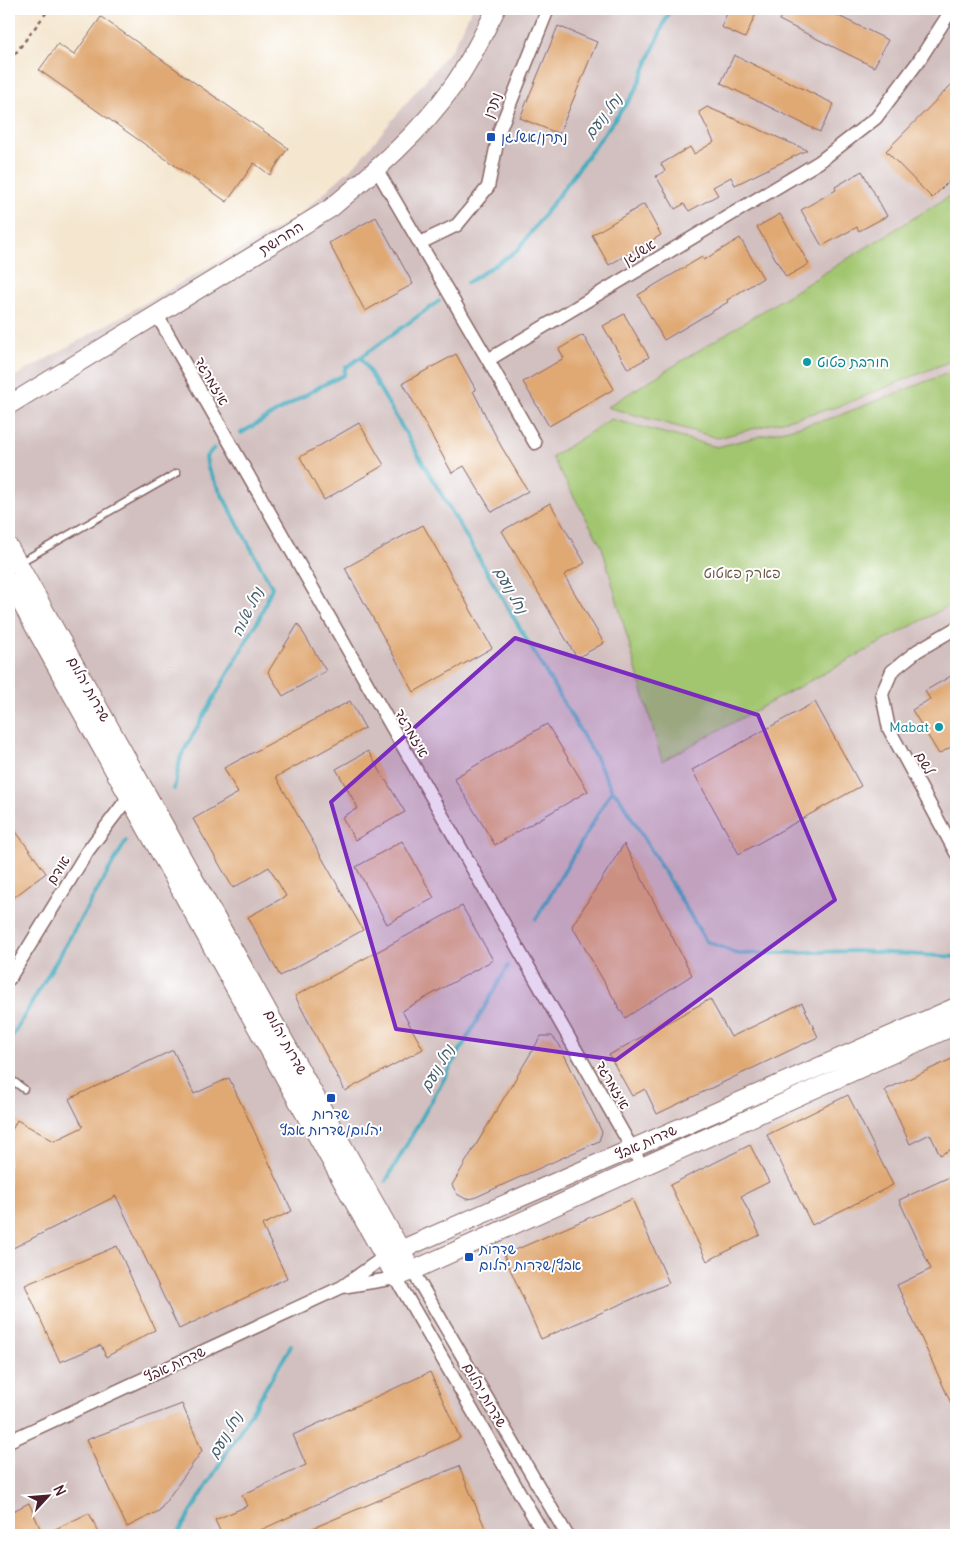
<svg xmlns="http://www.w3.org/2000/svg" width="965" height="1544" font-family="Delius,'Playpen Sans Hebrew',sans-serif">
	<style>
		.industrial { fill: #d2bfbf }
		.green { fill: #a2c670; stroke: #76724e }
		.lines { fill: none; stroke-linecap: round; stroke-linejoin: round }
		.stream { stroke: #3fabbe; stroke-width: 4 }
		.building { fill: #e0a973 }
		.lane-casing { stroke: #866564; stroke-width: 9 }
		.street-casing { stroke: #866564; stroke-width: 15 }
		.secondary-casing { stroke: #866564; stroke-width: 20 }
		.path { stroke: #866564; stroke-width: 2.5; stroke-dasharray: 4 4; stroke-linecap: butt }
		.lane { stroke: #fff; stroke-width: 6 }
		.street { stroke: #fff; stroke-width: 12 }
		.secondary { stroke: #fff; stroke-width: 18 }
		.marked { fill: #7b2cbf; fill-opacity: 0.2; stroke: #7b2cbf; stroke-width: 4; stroke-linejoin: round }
		.transit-dot { fill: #1a4fb4; stroke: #fff; stroke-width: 2 }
		.culture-dot { fill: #0f9aa8; stroke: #fff; stroke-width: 2 }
		.labels { text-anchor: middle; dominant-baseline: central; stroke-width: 4; stroke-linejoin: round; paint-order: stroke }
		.street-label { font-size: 14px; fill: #4a1f2b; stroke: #fff }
		.transit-label { font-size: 14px; fill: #164399; stroke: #fff; text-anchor: start }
		.culture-label { font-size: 14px; fill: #0d838f; stroke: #fff; text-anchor: start }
		.park-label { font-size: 14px; fill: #695943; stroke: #fff }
		.water-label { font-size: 15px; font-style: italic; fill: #455e6d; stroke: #fff }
	</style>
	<rect width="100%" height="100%" fill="#fff"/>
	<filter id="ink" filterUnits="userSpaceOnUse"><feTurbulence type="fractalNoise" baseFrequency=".02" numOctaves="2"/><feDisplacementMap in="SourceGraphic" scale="10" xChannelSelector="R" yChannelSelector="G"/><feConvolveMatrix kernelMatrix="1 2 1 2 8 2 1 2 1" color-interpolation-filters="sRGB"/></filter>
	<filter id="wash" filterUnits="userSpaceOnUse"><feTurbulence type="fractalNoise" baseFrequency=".0096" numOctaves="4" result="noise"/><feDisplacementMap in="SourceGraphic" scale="20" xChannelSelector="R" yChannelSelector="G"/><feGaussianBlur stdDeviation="1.12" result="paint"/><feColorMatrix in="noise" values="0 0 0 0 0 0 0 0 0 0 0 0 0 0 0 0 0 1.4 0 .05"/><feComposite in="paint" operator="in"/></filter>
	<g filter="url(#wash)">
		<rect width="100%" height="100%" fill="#f4e6cf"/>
		<path class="industrial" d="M472,9H956V1535H9V380L297,217L355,165L453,47Z"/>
		<path class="green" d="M956,192V359L840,406L718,438L607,407Z
			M956,370V602L662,761L602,547L552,457L611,419L717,447L832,418Z"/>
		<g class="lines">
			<path class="stream" d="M467,283L518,250L635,92L670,9
				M439,301L361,357L596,758L612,790L536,919
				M241,433L321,386L344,375L345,368L361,357
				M174,789L181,756L260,617L272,587L208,469L206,457L214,448
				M612,790L619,797L706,941L738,954L856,951L956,957
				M9,1042L126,841
				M386,1181L508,966
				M177,1535L291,1346"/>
		</g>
		<g id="blocks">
			<path class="building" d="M729,9H758L745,38L721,27Z
				M785,9H824L888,40L874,67L779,20Z
				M101,17L288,148L270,175L254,163L227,202L39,70L58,44L74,55Z
				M558,26L597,42L559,134L520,118Z
				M734,55L834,104L820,132L721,83Z
				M956,80V174L932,198L886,151Z
				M707,107L807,150L735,185L731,177L713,187L718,195L689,211L684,204L675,209L656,176L665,171L661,164L690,147L694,154L714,142L699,112Z
				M862,171L887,216L859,231L857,227L822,246L801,210L836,190L835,187Z
				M644,204L661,235L609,265L592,235Z
				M780,214L809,264L786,277L757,227Z
				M376,217L413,284L365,311L329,243Z
				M740,238L763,278L727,300L728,302L664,340L638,295L702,257L704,260Z
				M624,314L649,357L628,369L603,326Z
				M583,335L614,389L549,426L523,382L564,358L559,349Z
				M456,354L476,390L473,391L501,446L528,491L492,512L464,466L452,473L403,383Z
				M359,423L384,465L324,500L300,457Z
				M550,503L585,563L564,575L604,643L577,658L502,531Z
				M423,525L492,648L414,692L345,568Z
				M298,624L326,671L283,696L268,672Z
				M956,673V744L939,754L912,710L930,699L925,691Z
				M350,701L365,728L276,777L363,930L280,976L248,917L286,896L269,867L233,888L193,819L238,793L224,768Z
				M815,702L861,786L739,854L692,770Z
				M547,724L588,791L495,845L454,778Z
				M368,751L405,812L355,840L342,817L358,808L336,769Z
				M9,822L46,873L9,901Z
				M402,841L434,898L387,924L356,867Z
				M624,844L692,975L625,1018L572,926Z
				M462,906L493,960L402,1011L423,1049L345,1091L295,996Z
				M710,999L731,1037L802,1003L818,1037L657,1114L645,1089L632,1096L609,1055Z
				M541,1036H552L559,1044L602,1132L599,1141L474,1198L466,1199L457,1194L452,1185Z
				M173,1050L194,1094L229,1078L292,1211L262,1225L287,1278L179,1329L116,1196L9,1250V1136L17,1120L54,1141L83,1127L69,1099Z
				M956,1057V1147L940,1155L930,1134L910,1144L885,1090Z
				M848,1095L893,1185L812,1225L767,1135Z
				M750,1145L769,1182L741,1196L760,1235L707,1261L670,1185Z
				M956,1174V1414L897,1285L931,1269L899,1200Z
				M632,1199L669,1283L541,1339L504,1255Z
				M117,1246L155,1330L106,1357L101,1345L60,1362L25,1285Z
				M430,1372L460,1438L250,1535H222L215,1520L247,1506L242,1495L306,1465L293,1435Z
				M182,1404L202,1451L159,1511L127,1527L86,1440Z
				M459,1466L488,1535H297Z
				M29,1503L43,1535L89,1513L100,1535H9V1513Z"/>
		</g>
	</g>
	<g filter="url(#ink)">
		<use href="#blocks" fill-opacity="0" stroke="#866564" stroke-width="1"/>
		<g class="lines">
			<defs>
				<path id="lane" d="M19,563L177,473
					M9,1078L24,1089"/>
				<path id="street" d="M377,170L488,360L819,162L876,118L918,62L952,9
					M420,243L457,225L488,187L500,129L548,9
					M157,315L642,1166
					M488,360L535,443
					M956,628L917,651L892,671L882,694L889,729L956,853
					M9,979L87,852L133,791
					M412,1270L567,1535
					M342,1287L396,1278L544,1535
					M9,1441L342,1287L384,1257"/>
				<path id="secondary" d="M9,405L331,208C375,171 420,133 453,86C470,62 483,35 496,9
					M9,547L412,1270
					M9,581L396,1278L956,1025
					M391,1254L956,1007"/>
			</defs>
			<use href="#lane" class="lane-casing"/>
			<use href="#street" class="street-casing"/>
			<use href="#secondary" class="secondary-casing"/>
			<path class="path" d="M15,54L49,9"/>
			<use href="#lane" class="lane"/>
			<use href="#street" class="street"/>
			<use href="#secondary" class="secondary"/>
		</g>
	</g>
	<path class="marked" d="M515,638L758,715L835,900L616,1060L396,1029L331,802Z"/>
	<g class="transit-dot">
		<rect x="486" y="132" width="10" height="10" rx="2.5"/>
		<rect x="326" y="1093" width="10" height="10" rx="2.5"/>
		<rect x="464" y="1252" width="10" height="10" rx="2.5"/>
	</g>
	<g class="culture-dot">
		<circle cx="807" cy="362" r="5"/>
		<circle cx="939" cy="727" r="5"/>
	</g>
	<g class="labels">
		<g class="street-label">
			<text transform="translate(492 105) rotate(-70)">נתרן</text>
			<text transform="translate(281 238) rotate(-32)">החרושת</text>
			<text transform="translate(639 252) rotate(-31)">אשלגן</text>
			<text transform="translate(212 381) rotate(60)">איזמרגד</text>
			<text transform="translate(89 689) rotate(61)">שדרות יהלום</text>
			<text transform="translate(412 733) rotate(60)">איזמרגד</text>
			<text transform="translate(925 763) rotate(62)">לשם</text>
			<text transform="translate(58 870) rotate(-58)">אודם</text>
			<text transform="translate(286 1042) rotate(61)">שדרות יהלום</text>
			<text transform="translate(613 1085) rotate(60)">איזמרגד</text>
			<text transform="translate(646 1142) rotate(-24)">שדרות אבץ</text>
			<text transform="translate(175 1364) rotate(-25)">שדרות אבץ</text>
			<text transform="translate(485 1395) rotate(60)">שדרות יהלום</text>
		</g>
		<g class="transit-label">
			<text x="501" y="137">נתרן/אשלגן</text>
			<text x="331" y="1114" text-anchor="middle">שדרות<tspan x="331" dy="16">יהלום/שדרות אבץ</tspan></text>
			<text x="479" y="1249">שדרות<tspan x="479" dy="16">אבץ/שדרות יהלום</tspan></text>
		</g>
		<g class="culture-label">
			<text x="817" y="362">חורבת פטוט</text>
			<text x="929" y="727" text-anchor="end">Mabat</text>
		</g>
		<g class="park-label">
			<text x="742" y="573">פארק פאטוט</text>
		</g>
		<g class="water-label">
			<text transform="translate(603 116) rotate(-53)">נחל נועם</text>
			<text transform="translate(511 590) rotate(60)">נחל נועם</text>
			<text transform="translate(247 612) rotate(-64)">נחל שלוה</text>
			<text transform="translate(437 1068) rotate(-60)">נחל נועם</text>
			<text transform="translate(225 1435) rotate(-59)">נחל נועם</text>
		</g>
	</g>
	<rect width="965" height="1544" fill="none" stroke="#fff" stroke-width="30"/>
	<g transform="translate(48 1496) rotate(64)" stroke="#ffffff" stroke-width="4" paint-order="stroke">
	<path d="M0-4L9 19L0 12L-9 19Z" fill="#4a1f2b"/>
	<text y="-8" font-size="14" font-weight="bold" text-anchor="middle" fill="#4a1f2b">N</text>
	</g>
</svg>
